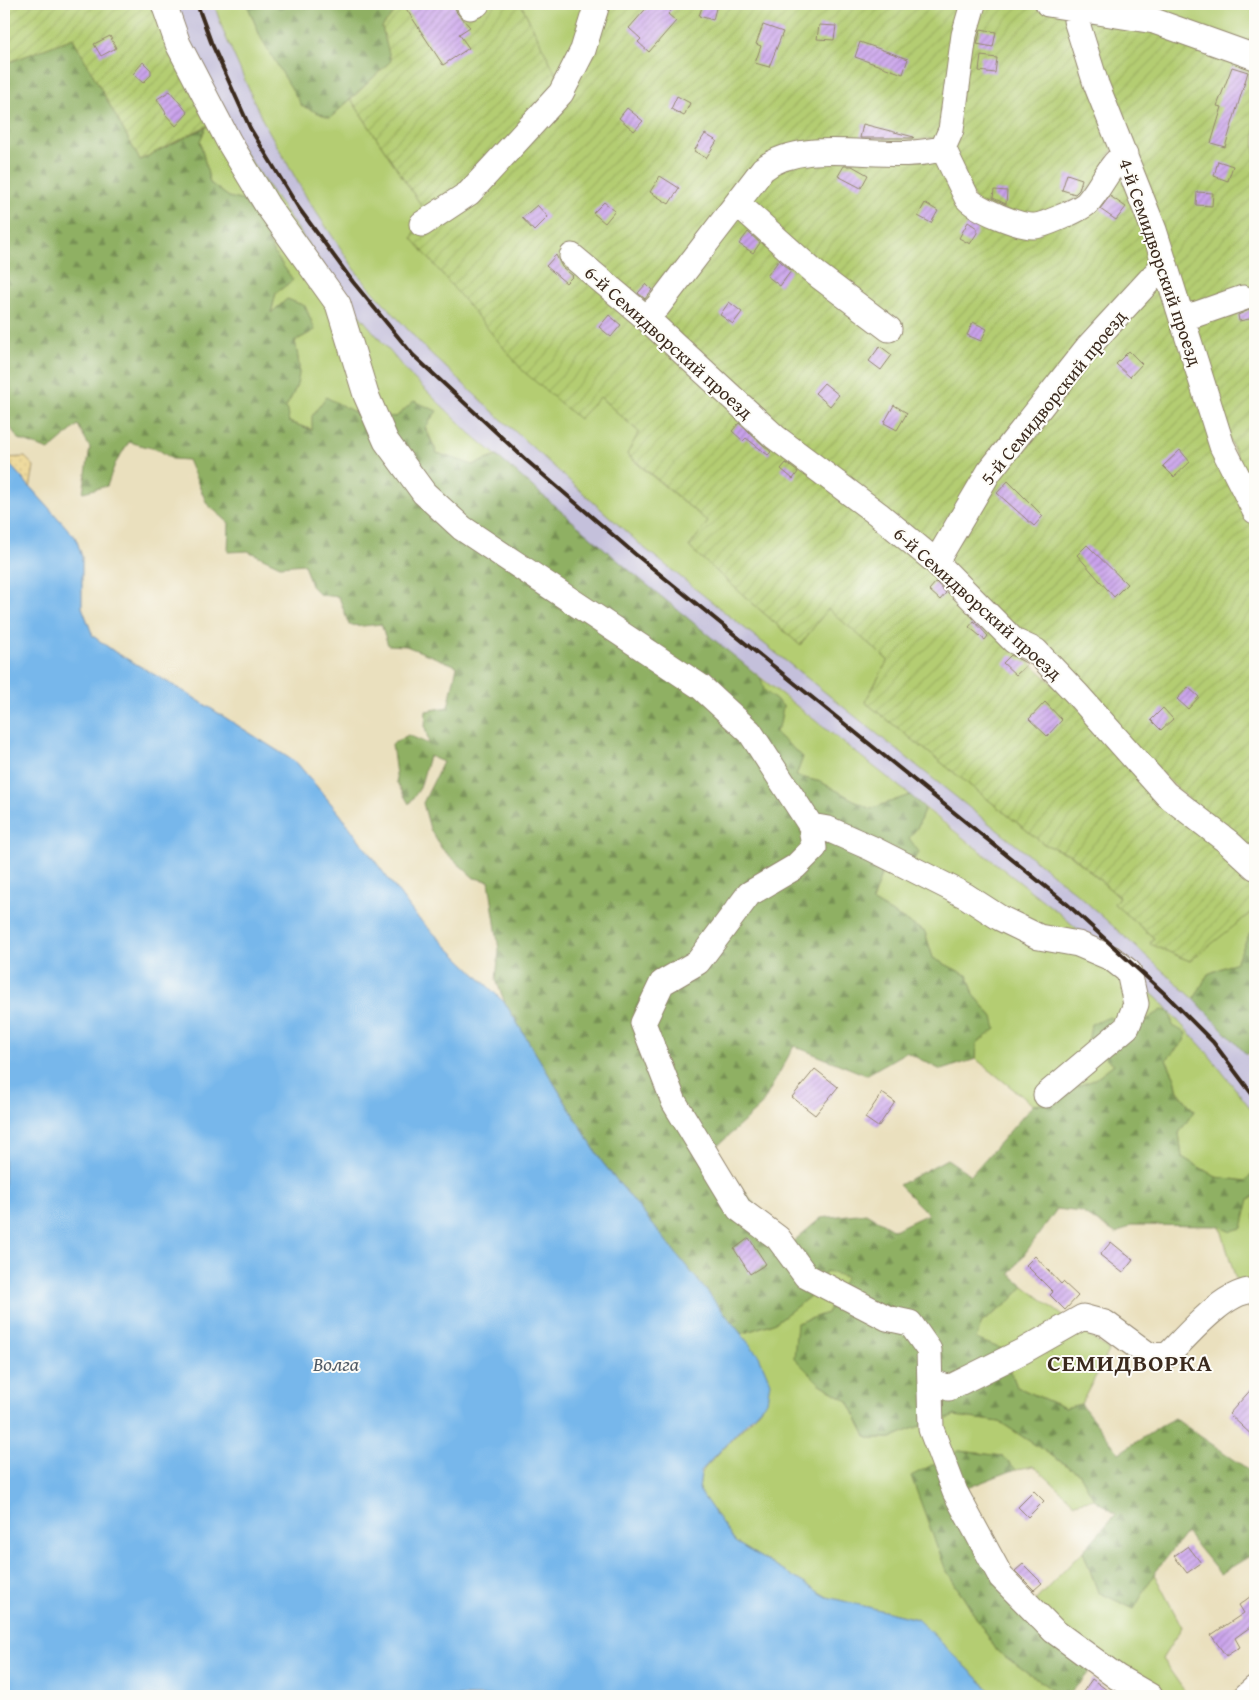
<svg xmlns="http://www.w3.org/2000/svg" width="1259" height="1700" font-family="'Gentium Book Plus',serif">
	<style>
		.industrial { fill: #c4c0db }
		.grass { fill: #b4cd72; stroke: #787c48 }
		.forest { fill: url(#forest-firs); stroke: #656d41 }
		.sand { fill: url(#sand-dots); stroke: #94825e }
		.garden { fill: url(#garden-furrows); stroke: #787c48 }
		.water { fill: #77b7eb; stroke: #597084 }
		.building { fill: url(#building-hatch) }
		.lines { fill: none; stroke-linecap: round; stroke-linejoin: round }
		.minor-casing { stroke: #92856e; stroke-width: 27 }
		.minor { stroke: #fff; stroke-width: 25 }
		.rail { stroke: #3b2a1e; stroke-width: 4 }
		.labels { text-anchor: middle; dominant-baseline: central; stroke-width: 4; stroke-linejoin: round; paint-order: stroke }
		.street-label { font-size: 19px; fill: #3b2a1e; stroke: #fdfcf7 }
		.water-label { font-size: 20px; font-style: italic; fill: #505b66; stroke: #fdfcf7 }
		.district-label { font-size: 24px; font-weight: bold; letter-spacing: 1px; fill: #3b2a1e; stroke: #fdfcf7 }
	</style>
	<defs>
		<pattern id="forest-firs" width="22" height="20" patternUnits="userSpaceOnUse" patternTransform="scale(1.25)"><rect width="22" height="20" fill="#8fb064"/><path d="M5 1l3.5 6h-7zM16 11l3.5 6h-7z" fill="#768f52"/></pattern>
		<pattern id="sand-dots" width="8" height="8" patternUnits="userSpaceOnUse" patternTransform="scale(1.25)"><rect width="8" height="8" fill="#eeda9e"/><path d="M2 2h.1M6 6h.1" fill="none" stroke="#cdbb88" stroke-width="1.8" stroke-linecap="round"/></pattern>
		<pattern id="garden-furrows" width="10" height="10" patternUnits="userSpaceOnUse" patternTransform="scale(1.25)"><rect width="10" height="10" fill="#b4cd72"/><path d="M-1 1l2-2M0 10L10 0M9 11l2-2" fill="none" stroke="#9cb062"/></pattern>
		<pattern id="building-hatch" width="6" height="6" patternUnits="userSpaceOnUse" patternTransform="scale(1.25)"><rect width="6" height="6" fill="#caa3ec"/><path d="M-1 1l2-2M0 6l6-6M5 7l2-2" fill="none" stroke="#a585bf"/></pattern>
	</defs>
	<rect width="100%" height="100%" fill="#fdfcf7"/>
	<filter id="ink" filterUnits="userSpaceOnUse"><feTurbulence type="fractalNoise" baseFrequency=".02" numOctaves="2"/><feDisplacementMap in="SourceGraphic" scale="10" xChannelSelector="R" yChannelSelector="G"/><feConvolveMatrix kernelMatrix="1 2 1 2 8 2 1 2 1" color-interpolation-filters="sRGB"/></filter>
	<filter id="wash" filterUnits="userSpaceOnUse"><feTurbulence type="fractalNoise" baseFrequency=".0096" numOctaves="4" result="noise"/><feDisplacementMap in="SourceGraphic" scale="20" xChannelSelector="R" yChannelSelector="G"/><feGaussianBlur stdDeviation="1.12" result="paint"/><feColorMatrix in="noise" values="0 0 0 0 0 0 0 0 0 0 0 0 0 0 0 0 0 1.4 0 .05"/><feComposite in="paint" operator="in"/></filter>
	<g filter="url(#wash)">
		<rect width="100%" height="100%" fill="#eae0be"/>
		<path class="industrial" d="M173,4H214L224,33L262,119L308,200L360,277L422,345L490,409L643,547L1075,892L1194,999L1247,1055L1255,1068V1114L1205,1050L1158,999L1059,913L708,635L628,570L471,434L408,373L346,299L234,137Z"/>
		<path class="grass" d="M214,4H247L261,38L330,118L351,99L425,211L578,418L600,397L639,432L627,455L708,522L689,547L800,645L828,608L888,660L865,702L1044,844L1071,855L1119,897L1114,904L1154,938L1150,943L1190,961L1255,908V929L1250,933L1236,962L1208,974L1194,999L1075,892L643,547L490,409L422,345L360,277L308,200L262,119L224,33Z
			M521,4H603L568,99Z
			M1098,4H1255V50Z
			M224,116L234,137L346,299L408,373L471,434L497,456L473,465L437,453L414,401L396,417L358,414L326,398L313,430L289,422L285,407C302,380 301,372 295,341L315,330L305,306L287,299L271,314L276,293L293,280L272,250L268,239L272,229L255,216L244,201L229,197L210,183L200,141L206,127Z
			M761,678L910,795L870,809L821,782L796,776L803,757L775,733L783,706L763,690Z
			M925,808L1059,913L1158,999L1205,1050L1255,1114V1170L1246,1181L1216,1177L1182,1157L1179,1133L1194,1111L1178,1091L1175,1078L1166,1060L1184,1041L1114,1064L1092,1081L1065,1090L1054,1103L1033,1105L976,1059L977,1043L993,1017L974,995L968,976L933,958L925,932L872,901L883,869L913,861L909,838L917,828Z
			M1255,1196V1318L1237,1283L1220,1226L1232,1231L1249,1199Z
			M826,1271L847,1277L827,1313L797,1323L819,1383L848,1401L867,1438H891L914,1428L955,1416L1000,1422L1080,1474L1094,1499L1074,1503L1034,1466L1016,1469L1003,1456L959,1451L945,1568L997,1651L1061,1696H996L917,1619L827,1597L735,1542L699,1490C701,1467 704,1470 718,1454C763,1405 793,1396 741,1334L776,1322L809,1297Z
			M1024,1286L1109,1351L1081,1404L1065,1408L1017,1387L1002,1349L975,1339L982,1322L1007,1304Z
			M1083,1551L1098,1592L1134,1609L1154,1574L1182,1627L1162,1659L1188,1696H1139L1031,1605Z"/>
		<path class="forest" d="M247,4H402L382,27L391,61L330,118L302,106L261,38Z
			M73,38L140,160L206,127L200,141L210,183L229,197L244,201L255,216L272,229L268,239L272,250L293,280L276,293L271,313L287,299L305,306L315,330L295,341C301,372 302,380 286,407L289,422L312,430V416L326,397L358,414L396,417L414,401L437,411L425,428L437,453L473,465L497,456L629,570L761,678L764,690L783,706L780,724L775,733L803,757L796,776L821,782L870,809L910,795L925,808L917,828L909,838L919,852L913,861L883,869L872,901L925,932L933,958L968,976L974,995L993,1017L996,1029L977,1043L976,1059L941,1070L906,1052L866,1075L794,1046L761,1106L711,1152L789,1245L821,1218L866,1213L894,1230L928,1214L899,1185L947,1159L971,1175L1033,1105L1054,1103L1065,1090L1092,1081L1114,1064L1088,1044L1091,1024L1110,1017L1117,1031L1140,1024L1162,1010L1170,1012L1173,1026L1186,1033L1184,1041L1166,1060L1175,1078L1178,1092L1194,1111L1179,1133L1182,1157L1216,1177L1246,1181L1255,1170V1196L1249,1199L1242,1228L1231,1231L1220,1226L1131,1225L1117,1234L1081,1212L1057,1209L1010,1274L1024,1286L1007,1304L982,1322L976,1339L1002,1349L1017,1387L1065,1408L1081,1404L1119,1453L1174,1418L1255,1474V1553L1220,1574L1186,1533L1154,1574L1134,1609L1098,1592L1083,1551L1116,1514L1094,1499L1080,1474L1000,1422L955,1416L914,1428L891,1438H867L848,1401L819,1383L794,1358L797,1323L827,1313L846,1277L826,1271L809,1297L776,1322L741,1334L602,1162L505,1003L496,980L499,950L489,881L474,878L442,849L430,829L423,803L443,762L429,756L420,788L409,804L397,783L392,744L408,735L429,744L425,727L426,711L448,707L457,666L406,646L388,645L381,624L363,626L349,625L339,597L320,595L311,586L304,564L280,566L248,551L228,552L229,523L207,504L188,460L172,459L159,450L129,442L115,464L107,486L83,492L90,448L78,425L49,450L18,439L4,417V64Z
			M1255,929V1047L1247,1055L1194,999L1208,974L1236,962L1250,933Z
			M959,1451L1003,1456L1016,1469L959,1491L1003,1575L1092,1669L1068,1696H1061L997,1651L945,1568L911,1476Z"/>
		<path class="sand" d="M25,457L34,466L30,489L4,458Z"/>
		<path class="garden" d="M4,4H157L212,123L140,160L73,38L4,64Z
			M402,4H521L568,98L603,4H967L945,137L774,155L650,307L1255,873L1253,911L1190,961L1150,944L1154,938L1114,904L1119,897L1072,855L1044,844L865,702L888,660L828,609L800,645L689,547L708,522L627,454L639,432L600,397L579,419L523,371L412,238L425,211L351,99L391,61L382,27Z
			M977,4H1022L1064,13L1114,146L1096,186L1040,219L977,203L951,153Z
			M1084,19L1151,27L1255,65V500L1208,389Z
			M939,156L964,200L1036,232L1117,165L1158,258L939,550L777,435L658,315L779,162Z
			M1160,276L1255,532V863L948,568L946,552L994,472Z"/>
		<path class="water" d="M4,458L76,538L82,557V607L93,636L115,652L185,692L297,763L340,814L416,916L505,1003L602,1162L759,1356L770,1382L767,1401L701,1471L699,1490L735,1542L827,1597L917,1619L996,1696H4Z"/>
		<g id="blocks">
			<path class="building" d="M403,4H454L457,13L470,27L459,34L469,48L443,65Z
				M650,4H677L668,14L676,21L649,52L638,42L641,39L629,28Z
				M703,4H717L713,20L699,16Z
				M763,25L783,32L769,67L755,63L761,46L756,44Z
				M819,25L836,26L834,40L817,39Z
				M981,29L996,32L993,47L977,44Z
				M110,36L116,48L101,56L94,44Z
				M860,42L908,59L903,74L855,57Z
				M981,56L997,58L995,73L979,71Z
				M143,62L151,70V75L143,83L133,74Z
				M1232,67L1248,72L1225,147L1211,143L1222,107L1217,106Z
				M170,91L188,113L176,126L165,114L166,113L157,99Z
				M677,96L690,103L684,116L671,109Z
				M627,108L643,121L634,131L619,118Z
				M863,124L914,137L913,138H860Z
				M705,134L717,141L706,158L694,151Z
				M1218,161L1233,166L1228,181L1214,176Z
				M844,166H852L868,175L861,188L838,176Z
				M1067,174L1082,179L1079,190L1075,194L1062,190Z
				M660,176L679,188L669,204L650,192Z
				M994,190L1007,191L1006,204L993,198Z
				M1197,192L1213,193L1212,206L1196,205Z
				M1110,196L1126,207L1116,220L1100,209Z
				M604,202L615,211L605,223L593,213Z
				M925,203L938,211L931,223L918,216Z
				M537,205L548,217L534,231L522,218Z
				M968,222L977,228V233L970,244L959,238Z
				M748,232L760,243L753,253L739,244Z
				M556,255L562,267L573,276L566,283L546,266Z
				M779,260L791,271L780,286L767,276Z
				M646,284L652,290L645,299L638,293Z
				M729,302L742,312L733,324L720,315Z
				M1253,308L1255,318L1239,321L1238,315Z
				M609,315L621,325L611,337L599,327Z
				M973,322L987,329L981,341L967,335Z
				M880,346L892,355L881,370L869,361Z
				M1129,351L1142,364L1130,377L1116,364Z
				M824,383L839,395L830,406L815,393Z
				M894,405L907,413L897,430L884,423Z
				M739,423L771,452L768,455L746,438L743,441L732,431Z
				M1180,450L1190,462L1174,477L1163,466Z
				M786,463L798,472L793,479L781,469Z
				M1008,481L1043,516L1034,526L997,493Z
				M1087,545L1127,584L1114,597L1077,555Z
				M936,582L946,593L940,600L929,590Z
				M974,621L988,636L985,640L969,627Z
				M1011,655L1028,664L1016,675L1003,663Z
				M1188,687L1199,697L1188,709L1177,699Z
				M1045,702L1062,720L1047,736L1029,719Z
				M1163,708L1173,719L1161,730L1151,720Z
				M815,1069L838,1087L815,1115L792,1097Z
				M882,1093L895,1102L878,1127L865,1118Z
				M749,1238L766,1264L750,1274L734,1249Z
				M1111,1242L1133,1260L1123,1273L1100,1255Z
				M1035,1256L1061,1284L1063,1282L1078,1296L1065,1310L1050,1295L1053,1292L1026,1265Z
				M1255,1385V1438L1229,1414Z
				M1034,1491L1044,1501L1028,1517L1018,1507Z
				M1188,1546L1201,1563L1187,1573L1174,1556Z
				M1023,1564L1042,1583L1034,1590L1015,1571Z
				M1255,1593V1628L1253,1625L1235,1638L1240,1647L1226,1656L1211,1635L1244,1613L1239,1605Z
				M1092,1679L1115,1696H1080Z"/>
		</g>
	</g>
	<g filter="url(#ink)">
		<use href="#blocks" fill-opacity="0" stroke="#92856e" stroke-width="1"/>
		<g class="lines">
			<defs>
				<path id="minor" d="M164,4L178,44L229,142L267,205L338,304L366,395L386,441L424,493L462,528L701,687L750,732L811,826L814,848L795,867L749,894L698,962L662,983L643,1023L674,1102L739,1209L778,1238L806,1276L887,1318L910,1323L929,1350L931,1429L955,1492L1001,1577L1054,1631L1117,1677L1150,1696
					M973,4L964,35L951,130L943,148L967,198C976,209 1020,227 1034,226C1043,226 1081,209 1087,203C1101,188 1108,166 1125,154
					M1048,4L1154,21L1255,57
					M470,7L477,4
					M1078,10L1076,20L1096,84L1154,230L1222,446L1255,511
					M737,203L815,273L889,329
					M422,224L469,193L561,93L583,50L597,4
					M572,256L646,318L775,437L878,514L936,562L1014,641L1036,651L1076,693L1166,794L1228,842L1255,867
					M1182,317L1197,314L1243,298
					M646,318L658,306L763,169C809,134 889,165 943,148
					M936,562L989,472L1088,347L1159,270L1166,267
					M811,826L828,829L871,848L966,896L1000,918L1039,937L1078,944L1111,958L1129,972L1136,1004L1127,1027L1046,1095
					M931,1381L949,1388L1023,1351L1083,1317L1105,1323L1150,1356L1168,1355C1187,1336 1227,1288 1255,1291
					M1246,1696L1255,1688"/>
			</defs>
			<use href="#minor" class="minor-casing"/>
			<use href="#minor" class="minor"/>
			<path class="rail" d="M197,4L211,42L250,128L298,207L353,282L413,355L526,460L635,554L1067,904L1165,994L1213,1042L1255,1098"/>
		</g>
	</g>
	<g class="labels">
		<g class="street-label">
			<text transform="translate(1161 262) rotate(71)">4-й Семидворский проезд</text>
			<text transform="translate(669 342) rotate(42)">6-й Семидворский проезд</text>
			<text transform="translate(1053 397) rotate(-51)">5-й Семидворский проезд</text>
			<text transform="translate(978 603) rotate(42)">6-й Семидворский проезд</text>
		</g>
		<g class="water-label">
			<text x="336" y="1363">Волга</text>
		</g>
		<g class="district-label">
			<text x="1130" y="1362">СЕМИДВОРКА</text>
		</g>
	</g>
	<rect width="1259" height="1700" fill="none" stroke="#fdfcf7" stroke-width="20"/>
</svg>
